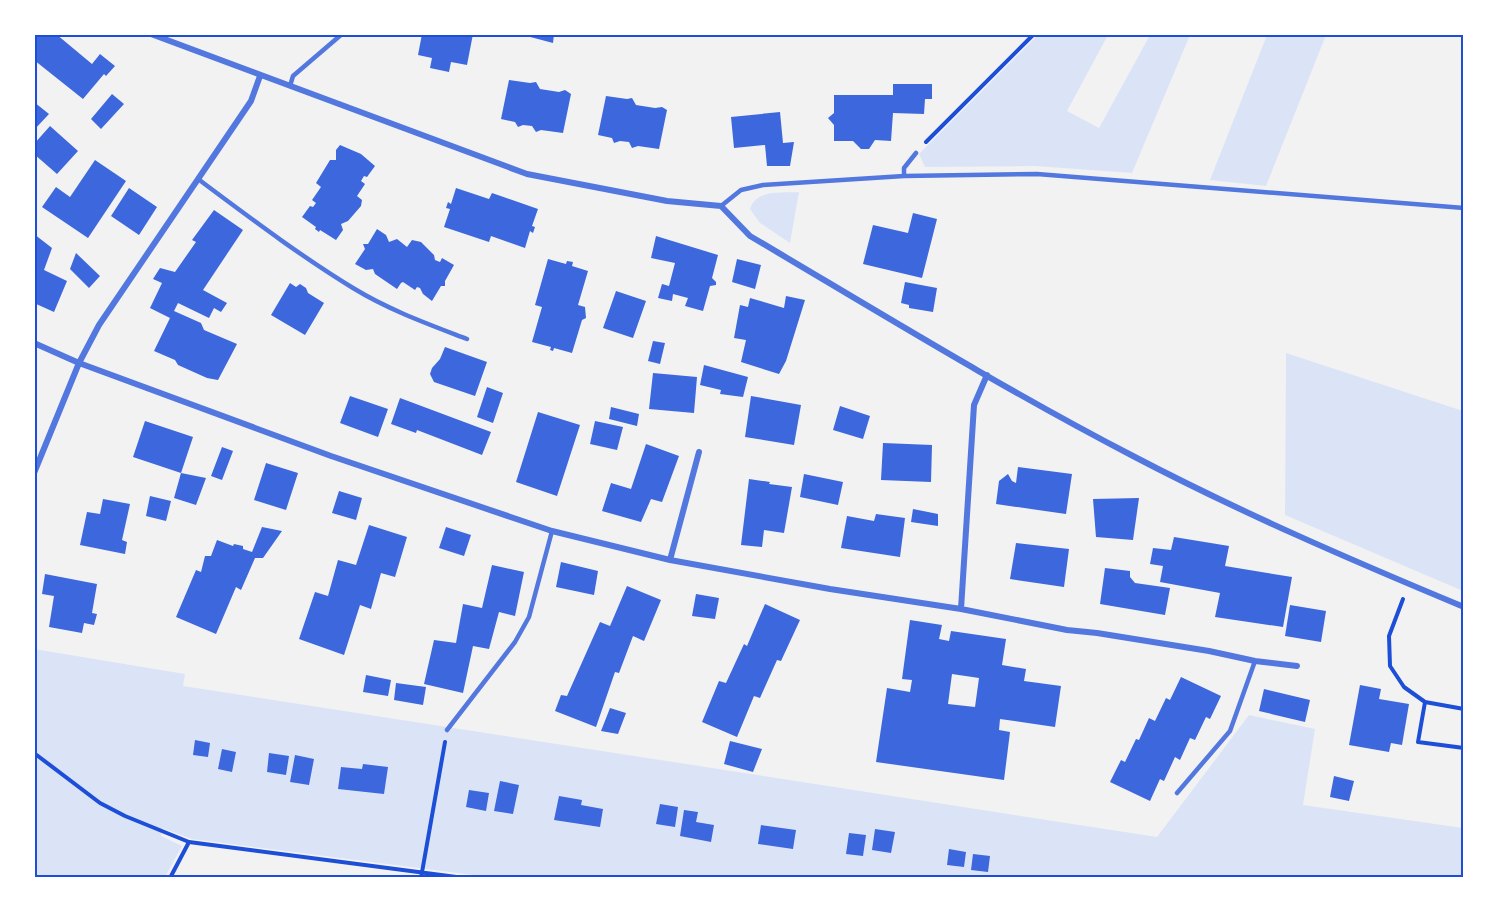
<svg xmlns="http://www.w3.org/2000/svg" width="1498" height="912" font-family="Manrope,sans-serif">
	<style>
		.green { fill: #dbe4f7 }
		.building { fill: #3d67dc; fill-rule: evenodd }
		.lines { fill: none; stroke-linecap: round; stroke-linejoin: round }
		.path { stroke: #1d4ed8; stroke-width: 4 }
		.service { stroke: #5277de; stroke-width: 4.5 }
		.minor { stroke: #5277de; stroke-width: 6 }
		.neatline { fill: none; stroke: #1d4ed8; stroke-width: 2 }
	</style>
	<rect width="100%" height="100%" fill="#f2f2f2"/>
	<path class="green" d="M1038,35H1108L1067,111L1099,128L1150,35H1190L1132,173L1035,166L925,167L919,154Z
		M1267,35H1326L1266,186L1210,180Z
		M799,192L790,243L760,223L750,209C756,189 782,193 799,192Z
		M1286,353L1463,411V591L1285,515Z
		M34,649L185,674L183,686L1157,837L1249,715L1315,729L1303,805L1463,828V877L497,878L192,839L162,828L161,836L182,846L165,877H35Z"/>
	<path class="building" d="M34,34H56L92,64L100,54L115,66L106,76L104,74L83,99L34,60Z
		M422,34H473L467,65L451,62L449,72L430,68L432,58L418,55Z
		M519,34H554L553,43Z
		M509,80L530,83L536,82L540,89L559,92L565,90L571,94L563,133L541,130L536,132L532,126L523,125L518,127L515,122L501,119Z
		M893,84H932V99H925L924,114L893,113L891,141L875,140L869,149H861L853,141H834V125L828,118L834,113V95H893Z
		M112,94L124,104L101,129L91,119Z
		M606,96L627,99L632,98L636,105L655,108L662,107L667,110L659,149L638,146L632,148L629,142L620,141L614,143L612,138L598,135Z
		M34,102L49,114L34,130Z
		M780,112L783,143L794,142L790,166H767L765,145L734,148L731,117Z
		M50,126L78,151L57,174L34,154V144Z
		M340,145L361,154L375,166L367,177L364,176L361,181L365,184L357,196L362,200L361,206L348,221L341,224L343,230L336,240L320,230L319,232L315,229L316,227L302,217L310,206L313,207L316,203L312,200L321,187L316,183L330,160H336V150Z
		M95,160L126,181L88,238L42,207L56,187L70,197Z
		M129,188L157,207L139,235L111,216Z
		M456,188L489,199L492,193L538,209L532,226L535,227L533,233L530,231L525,248L491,236L489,242L444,227L450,209L446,208L448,202L451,204Z
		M214,210L243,230L203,290L227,303L221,312L214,308L209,318L178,303L174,311L201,323L204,330L237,344L218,380L207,378L178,365L175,360L154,351L170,318L150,308L162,283L153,279L160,268L175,272L196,242L192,240Z
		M913,213L937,219L922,278L863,264L873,225L908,233Z
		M377,229L386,235L389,242L397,239L407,247L412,240L421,242L434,255L435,260L440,262L442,258L454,265L445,281V286H441L432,301L423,294L420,288L417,287L415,290L403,282L401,283L397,289L375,274L373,269L366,270L355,264L365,249L363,244H368Z
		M34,234L52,248L44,270L67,281L54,312L34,303Z
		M656,236L718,255L712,278L716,282V285L710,286L703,311L685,306L688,298L673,294L672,301L658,298L662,284L669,286L675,263L651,258Z
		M76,253L100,276L89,288L70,269Z
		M548,259L566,264L567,261L573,262L572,266L588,271L578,305L585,307L586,318L582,320L572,353L554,348L553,351L550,350L551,347L532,342L542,307L535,305Z
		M737,259L761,265L755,289L732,282Z
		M905,282L937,288L933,312L909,308V305L901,303Z
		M290,283L296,287L300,284L306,288L308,293L324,303L305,335L271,315Z
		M616,291L646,301L633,338L603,328Z
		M786,296L805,300L786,361L779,374L741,362L746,340L734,338L740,305L748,307L750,298L784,308Z
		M653,341L665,343L660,364L648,361Z
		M445,347L487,362L475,396L434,382L430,374L432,368L440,359Z
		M704,365L748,377L743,397L720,394L721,390L700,385Z
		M653,373L697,377L694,413L649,409Z
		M487,387L503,393L493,423L477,417Z
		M350,396L388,409L378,437L340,423Z
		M751,396L801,405L794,445L745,437Z
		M400,398L491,432L482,455L417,430L416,433L391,424Z
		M840,406L870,416L863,439L833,430Z
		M611,407L639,414L637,426L609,419Z
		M538,412L580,425L557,496L516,482Z
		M145,421L193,437L181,473L133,457Z
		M595,421L623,427L617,450L590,444Z
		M883,443L932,445L931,482L881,480Z
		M646,444L679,456L662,502L651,499L641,522L602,511L611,483L631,489Z
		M222,447L233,451L222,480L211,476Z
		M266,463L298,473L286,510L254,500Z
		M1018,467L1072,474L1066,514L996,504L999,481L1008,474L1012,481L1016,483Z
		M181,473L206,478L196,505L174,498Z
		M804,474L843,482L838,505L800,497Z
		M749,479L770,482L769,484L792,487L784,533L764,530L762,547L741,545Z
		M339,491L362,498L356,520L332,513Z
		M150,496L171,501L166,521L146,516Z
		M1139,498L1133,540L1096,537L1093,499Z
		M103,499L130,504L122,540L127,542L125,554L80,545L87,512L100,514Z
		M913,509L938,514V526L911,522Z
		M876,514L905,518L900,557L841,548L847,516L874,521Z
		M369,525L407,537L395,577L381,573L371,609L360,605L344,655L299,639L315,592L328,596L338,560L356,565Z
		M262,527L282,531L263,558H255L241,590L236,587L216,634L176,617L196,570L201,572L205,556H211L217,540L233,546L234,544L243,546V549L252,552Z
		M446,527L471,535L464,556L439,548Z
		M1174,537L1229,546L1225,566L1292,577L1283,627L1215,617L1220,593L1160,582L1163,566L1150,564L1153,548L1171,550Z
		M1016,543L1069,549L1064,587L1010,579Z
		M561,562L598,571L594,595L556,587Z
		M492,565L524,572L515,616L499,612L489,649L473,646L463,693L424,684L434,640L456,643L463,604L482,608Z
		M1105,568L1130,571V577L1135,583L1170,588L1165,615L1100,604Z
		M45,574L97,584L92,613L97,614L94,625L84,623L82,633L49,627L54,596L42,594Z
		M627,586L661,600L644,641L633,636L619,673L615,672L596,727L555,711L561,695L567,696L600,622L610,626Z
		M696,594L719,598L715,619L692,616Z
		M765,604L800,620L781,661L777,660L760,698L754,696L737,737L702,722L719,681L726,683L744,644L747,646Z
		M1290,605L1326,611L1321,642L1285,636Z
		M910,620L942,625L939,639L949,641L951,631L1006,639L1002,665L1026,669L1024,681L1061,686L1055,727L1000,719L999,730L1010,732L1004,780L876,762L887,688L910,692L912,680L902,679ZM952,674L979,678L975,707L948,704Z
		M366,675L391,680L388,696L363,692Z
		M1181,677L1221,696L1210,719L1206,717L1195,740L1190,738L1180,760L1175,757L1164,781L1160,779L1150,801L1110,782L1121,760L1125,762L1136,739L1139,740L1149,718L1155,721L1166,698L1170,700Z
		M396,683L426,687L423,705L394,700Z
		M1360,685L1381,689L1379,699L1409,704L1402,745L1391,743L1389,752L1349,745Z
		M1264,689L1310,700L1305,722L1259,711Z
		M610,708L626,713L618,734L601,731Z
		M195,740L210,743L208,757L193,755Z
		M730,741L762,749L753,772L724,764Z
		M222,749L236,752L232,772L218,769Z
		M269,753L289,756L286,775L267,772Z
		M295,755L314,759L309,785L290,782Z
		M363,764L388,767L384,794L338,789L341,767L362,769Z
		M1334,776L1354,781L1349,801L1330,797Z
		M500,781L519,785L513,814L494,811Z
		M469,790L489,793L486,811L466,807Z
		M559,796L582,800L581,805L603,809L600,827L554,820Z
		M660,804L678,807L675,827L656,824Z
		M684,810L698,812L696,822L714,825L711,842L680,836Z
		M761,825L796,830L793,849L758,844Z
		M875,829L895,832L891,853L872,850Z
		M849,833L866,835L863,856L846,854Z
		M949,849L966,852L964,867L947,865Z
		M973,854L990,856L988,872L971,870Z"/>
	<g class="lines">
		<path class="path" d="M926,142L1034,34
			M1403,599L1389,636L1390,666L1404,687L1425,702L1464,709
			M1425,702L1418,742L1464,748
			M34,753L100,803L125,816L189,842L464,878
			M170,878L189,842
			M421,878L445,742"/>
		<path class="service" d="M290,86L293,76L342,34
			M904,176V168L916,153
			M198,179C249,217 299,255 353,288C389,310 428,324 467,339
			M721,206L741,190L763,185L904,176L1037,174L1464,208
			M447,730L515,642L529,617L552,531
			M1177,793L1230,731L1255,661"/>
		<path class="minor" d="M151,34L527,174L667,201L721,206L750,236C877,311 1002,388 1133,456C1240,512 1351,560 1464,607
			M34,343L79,363L331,456L552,531L670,560L830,589L961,609L1067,630L1097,633L1209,651L1255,661L1297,666
			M34,473L79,363L99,325L251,101L260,76
			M670,560L699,452
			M961,609L974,405L987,375"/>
	</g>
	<rect width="1498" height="912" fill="none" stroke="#ffffff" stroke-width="72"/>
	<rect x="36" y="36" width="1426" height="840" class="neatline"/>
</svg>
